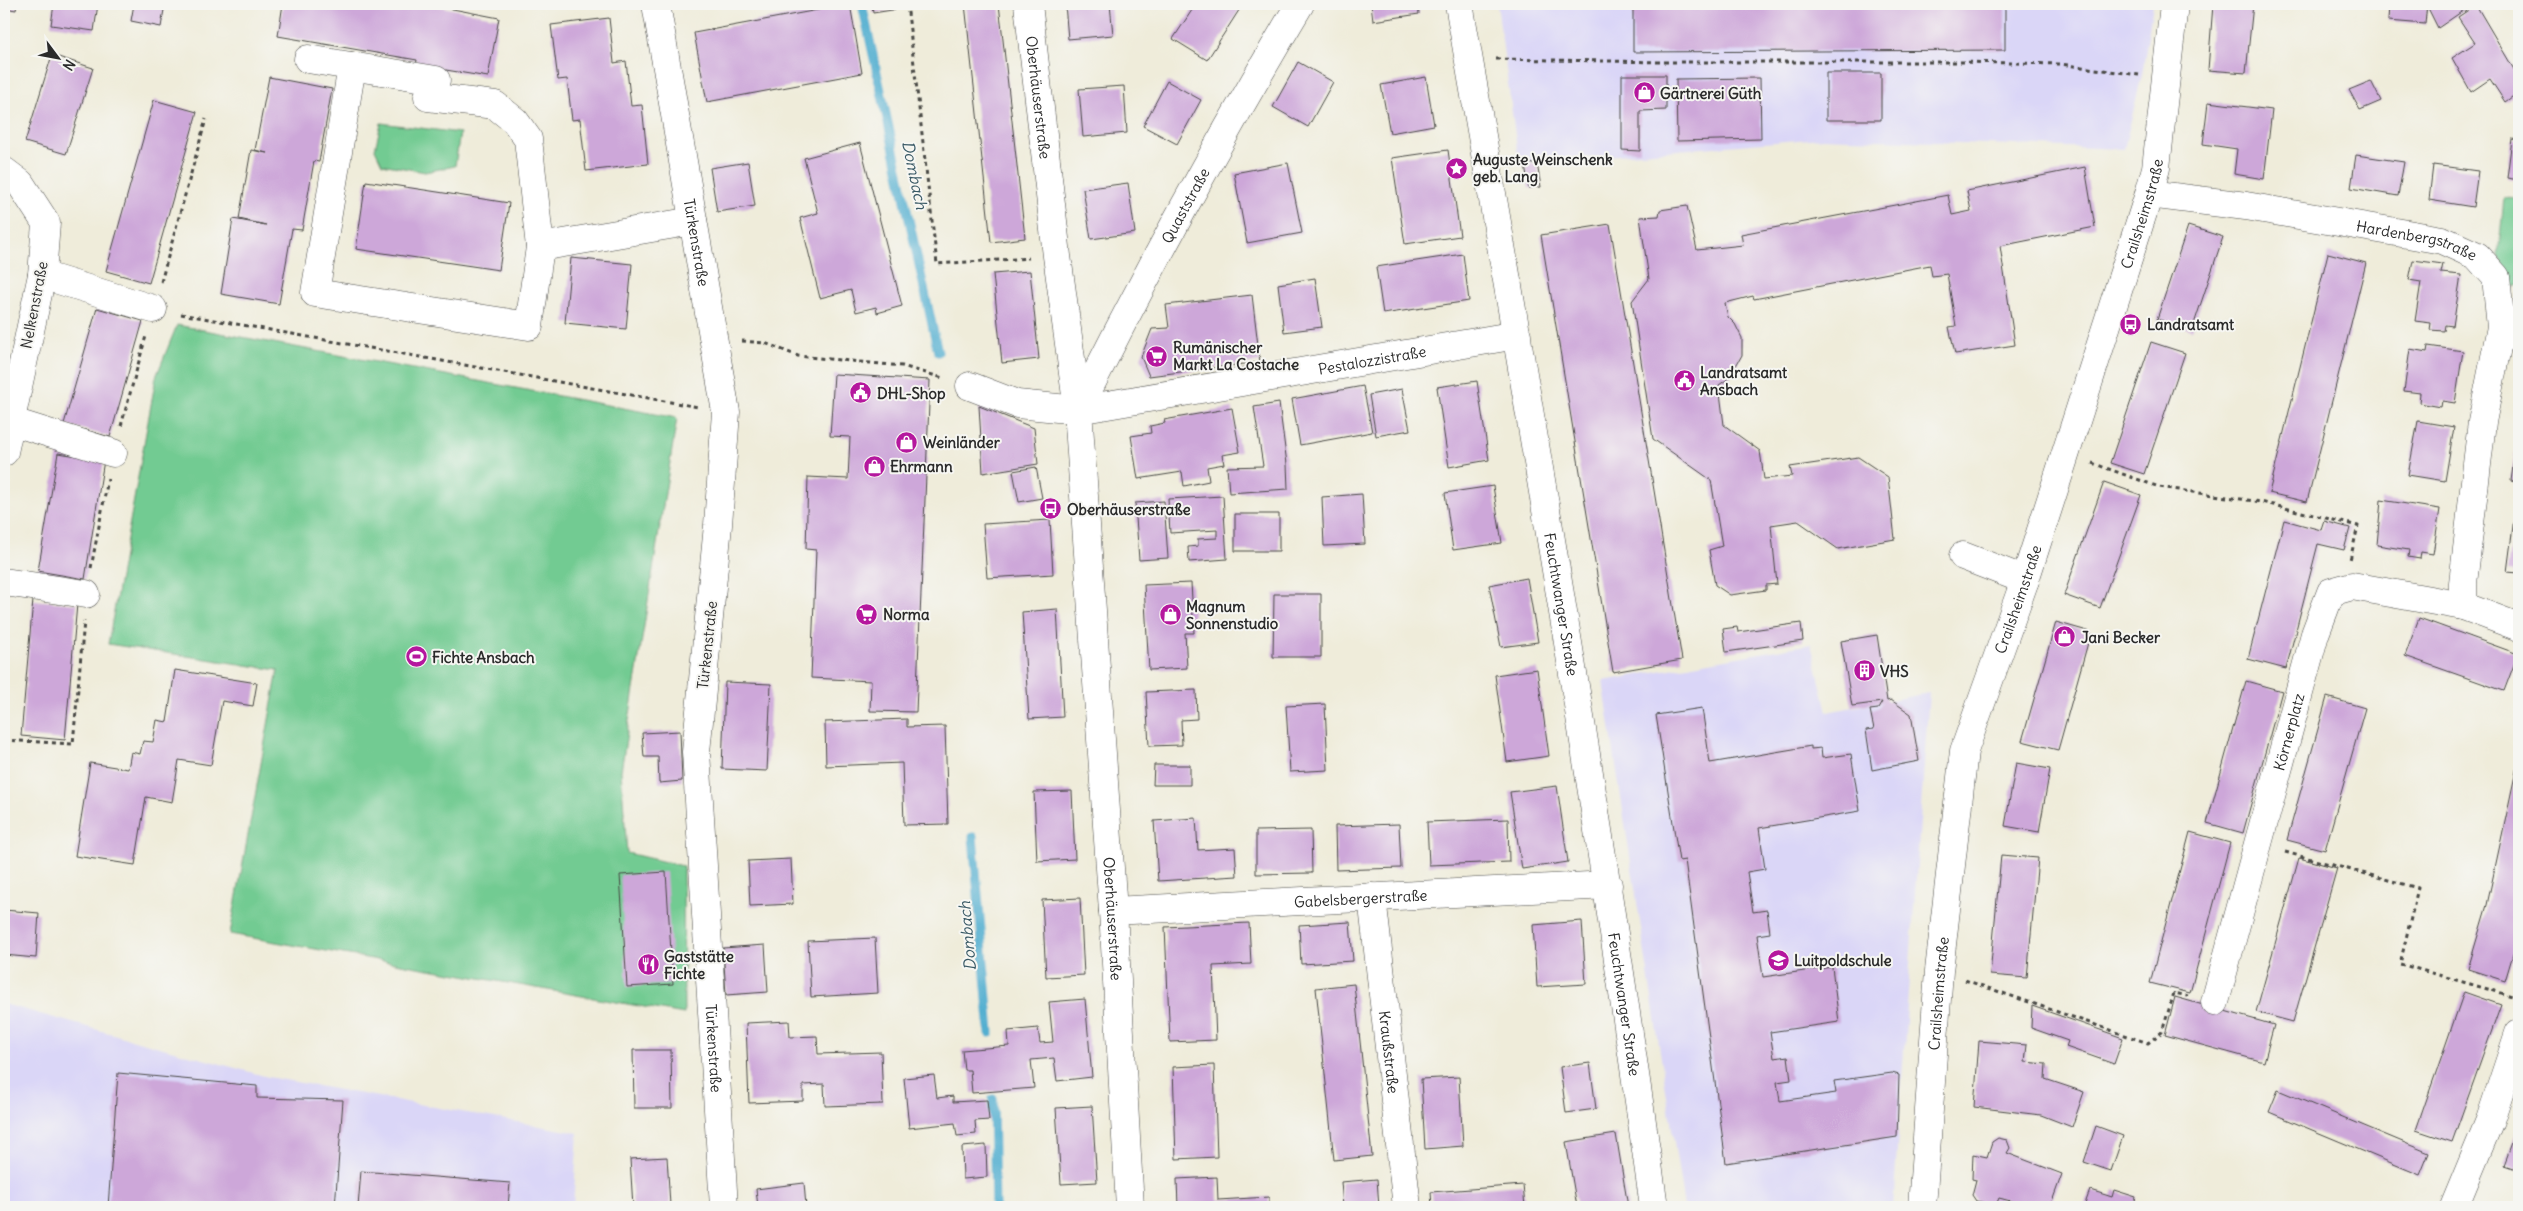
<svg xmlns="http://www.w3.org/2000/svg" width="2523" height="1211" font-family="Delius,sans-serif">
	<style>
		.built { fill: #dad6f7 }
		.green { fill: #72cb92; stroke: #4e7b5e }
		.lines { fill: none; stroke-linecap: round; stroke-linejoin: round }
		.stream { stroke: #52afd0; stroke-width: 9 }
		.building { fill: #cda7d9 }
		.minor-casing { stroke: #484845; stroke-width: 29 }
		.path { stroke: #484845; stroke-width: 3; stroke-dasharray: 4 4; stroke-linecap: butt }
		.minor { stroke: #fff; stroke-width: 28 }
		.labels { text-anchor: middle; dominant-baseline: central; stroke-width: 4; stroke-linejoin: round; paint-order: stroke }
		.poi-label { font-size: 15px; font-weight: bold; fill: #2b2b2b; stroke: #f6f6f2; text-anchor: start }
		.street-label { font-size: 15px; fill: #2b2b2b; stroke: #f6f6f2 }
		.water-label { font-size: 16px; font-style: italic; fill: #395965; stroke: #f6f6f2 }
	</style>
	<rect width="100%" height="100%" fill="#f6f6f2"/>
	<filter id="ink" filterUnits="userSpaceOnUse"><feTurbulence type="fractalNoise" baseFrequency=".02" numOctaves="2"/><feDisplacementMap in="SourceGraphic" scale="10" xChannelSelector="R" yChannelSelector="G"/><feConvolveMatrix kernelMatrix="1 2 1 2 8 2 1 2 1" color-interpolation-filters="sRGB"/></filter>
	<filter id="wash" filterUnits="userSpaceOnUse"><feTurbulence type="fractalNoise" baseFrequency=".0096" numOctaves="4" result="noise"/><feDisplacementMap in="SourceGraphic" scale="20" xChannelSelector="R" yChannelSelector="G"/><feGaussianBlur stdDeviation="1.12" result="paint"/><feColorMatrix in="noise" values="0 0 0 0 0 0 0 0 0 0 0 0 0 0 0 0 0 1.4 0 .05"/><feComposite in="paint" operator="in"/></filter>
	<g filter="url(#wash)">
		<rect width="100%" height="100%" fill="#efecda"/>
		<path class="built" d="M1497,4H2153L2142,75L2124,149L1823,138L1519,163Z
			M1811,644L1827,712L1929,693L1893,1207H1684L1603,681Z
			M4,1004L268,1077L578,1133L573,1207H4Z"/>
		<path class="green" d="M381,123L460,133L455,166L425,172L382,164L375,149Z
			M2504,198L2519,199V284L2514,286L2498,256Z
			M177,325L677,418L621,771L627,853L683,866L684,1014L230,934L278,670L108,644L156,377Z"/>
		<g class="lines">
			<path class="stream" d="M862,4L938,352
				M973,837L990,1033
				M993,1099L995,1207"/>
		</g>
		<g id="blocks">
			<path class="building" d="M4,4H17L16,10L4,8Z
				M54,4H98L94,31L51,25Z
				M134,4H165L161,27L131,21Z
				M283,4H427L499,18L488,77L416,65L417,60L278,36Z
				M850,4L862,73L707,102L694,33Z
				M872,4H904L905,8L873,13Z
				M965,4H999L1025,238L991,242Z
				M1065,4H1110L1113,35L1068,39Z
				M1196,4H1243L1207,60L1173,39Z
				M1371,4H1418L1419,14L1373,21Z
				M1633,4H2005V50L1633,52Z
				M2213,4H2253L2246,73L2208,70Z
				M2389,4H2427L2425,24L2388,21Z
				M2430,4H2464L2467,8L2438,28L2427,6Z
				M2476,5L2519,78V92L2505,102L2490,79L2471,92L2452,58L2475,43L2458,17Z
				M609,18L614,63L626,61L631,106L642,105L648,164L586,171L580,119L572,120L567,79L558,80L551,25Z
				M52,55L93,68L66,154L25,142Z
				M1298,62L1333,82L1308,127L1273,107Z
				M1826,73H1881V120H1826Z
				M1622,75H1666V110L1640,111V151L1622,150Z
				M269,77L332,89L319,162L314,161L302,230L292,229L279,304L221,294L233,219L266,225L239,219L251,150L267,153L255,150Z
				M1426,77L1434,125L1390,133L1381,85Z
				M1760,78L1761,139L1677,141L1676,79Z
				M1167,81L1201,100L1177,144L1143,126Z
				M2371,81L2381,101L2360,110L2349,90Z
				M1124,86L1127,133L1083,137L1079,89Z
				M154,100L197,112L149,283L106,271Z
				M2208,102L2272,110L2264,179L2234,174L2237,149L2203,144Z
				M2512,139L2519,140V180L2507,178Z
				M860,143L902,306L877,313L876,307L856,312L851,290L820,298L800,218L818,213L804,158Z
				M1448,150L1460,236L1405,244L1392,158Z
				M2356,155L2404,162L2398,196L2351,188Z
				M748,162L755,206L717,212L710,168Z
				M1288,163L1302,233L1247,243L1234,173Z
				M1537,163L1541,187L1529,188L1525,165Z
				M2433,165L2478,171L2473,207L2429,200Z
				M2085,167L2095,227L2000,246L2015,345L1955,354L1949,327L1956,326L1947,274L1932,276L1930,265L1754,299L1753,296L1725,303L1728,317L1735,324L1742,338V355L1729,378L1719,385L1724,425L1760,451L1764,479L1792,476L1790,467L1858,457L1888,477L1895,539L1838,549L1798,521L1771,525L1777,584L1766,585V590L1730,595L1715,585L1709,550L1722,546L1711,480L1653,439L1632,301L1649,279L1640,217L1659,216L1660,210L1687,206L1697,250L1743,245L1741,234L1948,195L1952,215L1971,211L1967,191Z
				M366,181L509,203L499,270L356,249Z
				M1128,183L1135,233L1091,239L1083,189Z
				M4,205L10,207L4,224Z
				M1610,224L1682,660L1613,672L1541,235Z
				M2188,226L2223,237L2192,330L2157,319Z
				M2328,253L2366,263L2307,502L2269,493Z
				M1463,254L1469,301L1383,314L1376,267Z
				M571,258L632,264L626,329L565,323Z
				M2413,260L2443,264L2441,273L2461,275L2453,326L2445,325L2444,331L2430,330L2431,323L2415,321L2421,282L2409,280Z
				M1030,271L1039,359L1002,363L993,274Z
				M1315,278L1322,327L1284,332L1278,284Z
				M1252,295L1260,362L1149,376L1141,357L1152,329L1169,328L1166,305Z
				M97,308L143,321L110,437L64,424Z
				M2151,342L2185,353L2144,474L2110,463Z
				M2428,346L2463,351L2455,403L2442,401L2441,407L2419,403L2420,393L2404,391L2410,349L2427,352Z
				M834,374L930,380L916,712L870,711L871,681L811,678L816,550L806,549L808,477L848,479L850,437L830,436Z
				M1477,381L1489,460L1449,467L1437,387Z
				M1363,386L1372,432L1300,445L1292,399Z
				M1402,389L1410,430L1376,436L1369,395Z
				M1279,403L1287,464L1288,489L1229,493L1227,467L1263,466L1254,407Z
				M979,406L1034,428L1038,464L983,473Z
				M1232,408L1240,452L1222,455L1224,464L1207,467L1209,481L1184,486L1182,472L1138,479L1131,436L1151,433L1150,426L1165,423L1164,420Z
				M2418,421L2454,427L2445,481L2408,475Z
				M2518,430H2519V483L2511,481Z
				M58,453L104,460L85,579L38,571Z
				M1036,467L1042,498L1019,502L1013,471Z
				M2104,482L2141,495L2100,608L2064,595Z
				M1493,486L1502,543L1453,550L1445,493Z
				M1362,494L1365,544L1324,546L1322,497Z
				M1223,496L1227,559L1189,562L1188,547L1198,546V539L1217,538V530L1170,533L1168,499Z
				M2381,500L2440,509L2433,554L2421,552L2420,559L2408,557L2409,550L2377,545Z
				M1164,501L1168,558L1139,560L1135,503Z
				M1235,514H1279V551H1235Z
				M2514,518H2519V573L2507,572Z
				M1050,520L1053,574L987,578L983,524Z
				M2284,520L2321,530L2324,521L2350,528L2344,550L2318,544L2286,669L2248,659Z
				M1527,578L1538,642L1501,647L1489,585Z
				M1191,583L1194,633H1185L1187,668L1149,670L1144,585Z
				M1274,594H1321V657H1273Z
				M33,600L77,604L65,740L21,736Z
				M1057,609L1063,717L1029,719L1022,612Z
				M2419,618L2518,654L2504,691L2405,656Z
				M2056,622L2091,632L2058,750L2022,741Z
				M1801,623L1803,641L1726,652L1723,629L1737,627L1738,632Z
				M1877,635L1887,701L1891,700L1911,714L1919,761L1872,770L1866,730L1874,729L1870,710L1878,709L1882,702L1852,706L1841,641Z
				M1537,669L1549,756L1507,762L1495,675Z
				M175,670L257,683L253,706L222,701L211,765L179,760L172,802L146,797L135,865L75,856L90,763L128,769L131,752L140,754L143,741L153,742L157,720L167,722Z
				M2246,681L2282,691L2243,833L2207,823Z
				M725,682L771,684L767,771L722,769Z
				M1196,690L1197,719L1181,720L1182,745L1149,746L1146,692Z
				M2327,697L2365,708L2325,850L2287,840Z
				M1325,704L1328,770L1290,772L1286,706Z
				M1702,708L1710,763L1811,746V749L1821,748L1822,758L1851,754L1860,811L1759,828L1765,869L1747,872L1753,912L1767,910L1770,933L1757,935L1763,977L1832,967L1839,1022L1770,1032L1774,1058L1788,1056L1791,1080L1777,1082L1780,1101L1836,1093L1834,1081L1892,1073L1899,1075L1897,1137L1726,1163L1685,860L1679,861L1656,715Z
				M907,719V727L945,726L948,824L904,825L902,763L826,766L825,722Z
				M680,731L682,781L659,783L658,757H644L642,733Z
				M2016,763L2050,769L2039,832L2005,826Z
				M1154,765H1190V785H1153Z
				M2517,766H2519V934L2505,981L2468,969L2487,905Z
				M1557,786L1568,862L1522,869L1510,792Z
				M1072,791L1075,859L1037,861L1034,792Z
				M1196,818L1198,850L1235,848L1237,876L1158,881L1154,821Z
				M1508,819L1509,862L1429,865L1427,822Z
				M1399,824L1401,868L1336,870L1335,826Z
				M1311,830L1312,873L1256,874V831Z
				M2190,832L2230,843L2190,993L2150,983Z
				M2001,855L2038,858L2027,978L1990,975Z
				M2299,858L2337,868L2293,1022L2256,1012Z
				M791,859L793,904L750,906L748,861Z
				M666,872L673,984L627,987L620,875Z
				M1080,898L1084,975L1046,977L1042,900Z
				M4,910L39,913L36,958L4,955Z
				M1582,921L1586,984L1537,987L1533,925Z
				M1350,922L1353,961L1301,964L1299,925Z
				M1249,923L1251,964L1213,966L1216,1040L1170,1042L1165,927Z
				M875,938L878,993L811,997L808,941Z
				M765,945L768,992L726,995L723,948Z
				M1354,984L1372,1156L1334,1160L1316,988Z
				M2464,992L2501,1005L2452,1142L2416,1130Z
				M2175,997L2274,1025L2264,1062L2165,1035Z
				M1085,999L1092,1077L1057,1081L1054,1058L1031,1060L1034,1088L972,1093L970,1070H964L962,1050L1009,1046L1008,1031L1038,1028L1040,1043L1053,1042L1049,1002Z
				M2032,1006L2123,1038L2114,1064L2066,1047L2068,1041L2031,1028Z
				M789,1021L790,1037L817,1036L818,1054L881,1052L883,1104L825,1106L824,1084L803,1085V1101L749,1103L746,1023Z
				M1979,1041L2027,1045L2025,1062L2046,1064L2045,1079L2084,1092L2072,1127L2041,1115L1974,1107Z
				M633,1050H671L672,1108H634Z
				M1590,1063L1596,1109L1566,1113L1560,1067Z
				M1214,1065L1217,1157L1176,1159L1173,1067Z
				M118,1073L257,1086V1098L343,1100L335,1207H108Z
				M934,1075L937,1098L953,1096V1102L987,1100L989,1120L975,1121L976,1134L957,1136L955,1123L909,1128L904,1078Z
				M1459,1077L1463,1146L1425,1149L1421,1079Z
				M2278,1090L2429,1153L2420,1175L2269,1112Z
				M1092,1106L1097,1182L1061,1184L1056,1108Z
				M2519,1125V1170L2504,1165Z
				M2096,1126L2123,1136L2111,1171L2084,1162Z
				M1616,1134L1628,1207H1577L1566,1142Z
				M1998,1138L2007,1140L2010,1148L2007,1153L2062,1174L2050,1207H2017L2018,1203L1999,1198L1996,1205L1976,1201L1972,1195L1976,1180L1972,1179L1973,1154L1987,1157L1992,1142Z
				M986,1145L987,1177L963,1179L962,1147Z
				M667,1157L670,1205L633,1207L630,1159Z
				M361,1171L510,1183L508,1207H358Z
				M1217,1177L1218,1200L1269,1197V1207H1178L1177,1179Z
				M1377,1179L1379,1207H1343L1341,1182Z
				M804,1183L806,1207H758L756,1189Z
				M1523,1185L1525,1207H1432L1431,1192Z
				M2090,1190L2112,1197L2114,1190L2136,1197L2133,1207H2084Z"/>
		</g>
	</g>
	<g filter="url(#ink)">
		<use href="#blocks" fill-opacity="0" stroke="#484845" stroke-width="1"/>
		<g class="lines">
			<defs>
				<g id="minor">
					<path id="s1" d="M656,4L726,412L718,525L696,752L724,1207"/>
					<path id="s2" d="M1028,4L1057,256L1078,410L1113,911L1130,1207"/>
					<path id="s3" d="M1459,4C1529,404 1598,805 1654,1207"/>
					<path d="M308,59L436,80"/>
					<path d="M352,66L315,293L529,326L540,247"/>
					<path d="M428,97L495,105L515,121L528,139L540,247L693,221"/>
					<path d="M4,171L20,183L46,223L42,275L4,452"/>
					<path id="s4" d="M2149,194L2246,206L2442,240L2477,256L2496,277L2501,327L2482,422L2463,583V606"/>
					<path d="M42,275L153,309"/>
					<path id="s5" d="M970,386L1017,404L1078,410L1517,335"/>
					<path id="s6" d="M1078,410C1147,272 1221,136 1300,4"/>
					<path d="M10,421L113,453"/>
					<path d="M1963,556L2025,580"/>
					<path d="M4,582L86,594"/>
					<path id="s7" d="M1372,897L1407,1207"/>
					<path id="s8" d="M1113,911L1608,885"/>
					<path id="s9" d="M2215,1002L2315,634L2331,592L2352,586L2463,606L2519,627"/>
					<path id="s10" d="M1922,1207L1939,971L1964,751L2025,580L2149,194L2156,168L2174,4"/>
					<path d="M2454,1207L2490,1120L2519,1033"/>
				</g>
			</defs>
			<use href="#minor" class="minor-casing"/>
			<path class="path" d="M907,4L937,264L1029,258
				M1496,59L1661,62H1961L2060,64L2139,75
				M161,282L206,119
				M181,314L698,407
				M742,341L765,343L798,356L902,366L943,378
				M121,426L146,336
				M2092,463L2159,487L2261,502L2358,526L2350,560
				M91,568L108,479
				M4,740L73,744L84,621
				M2285,852L2418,888L2400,964L2519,998
				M1965,980L2148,1043L2162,1032L2174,993L2188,996"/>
			<use href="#minor" class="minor"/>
		</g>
	</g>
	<defs>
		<symbol id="shop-disc" viewBox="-11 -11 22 22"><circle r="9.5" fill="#b5179e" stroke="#f6f6f2"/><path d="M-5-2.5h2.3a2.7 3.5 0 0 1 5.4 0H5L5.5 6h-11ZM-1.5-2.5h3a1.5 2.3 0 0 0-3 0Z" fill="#fff"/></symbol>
		<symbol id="sight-disc" viewBox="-11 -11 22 22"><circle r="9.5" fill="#b5179e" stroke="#f6f6f2"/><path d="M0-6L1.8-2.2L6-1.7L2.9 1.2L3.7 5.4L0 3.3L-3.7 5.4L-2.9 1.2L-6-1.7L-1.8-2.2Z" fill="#fff"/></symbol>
		<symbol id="bus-disc" viewBox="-11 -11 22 22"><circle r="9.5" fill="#b5179e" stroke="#f6f6f2"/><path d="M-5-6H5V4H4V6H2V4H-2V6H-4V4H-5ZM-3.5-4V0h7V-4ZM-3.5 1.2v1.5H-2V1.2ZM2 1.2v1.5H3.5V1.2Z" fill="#fff"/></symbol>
		<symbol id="supermarket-disc" viewBox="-11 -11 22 22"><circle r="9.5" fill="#b5179e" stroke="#f6f6f2"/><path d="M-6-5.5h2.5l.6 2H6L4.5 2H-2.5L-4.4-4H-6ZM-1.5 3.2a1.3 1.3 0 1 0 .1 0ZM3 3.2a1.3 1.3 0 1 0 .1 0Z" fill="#fff"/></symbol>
		<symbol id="civic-disc" viewBox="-11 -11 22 22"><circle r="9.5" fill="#b5179e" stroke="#f6f6f2"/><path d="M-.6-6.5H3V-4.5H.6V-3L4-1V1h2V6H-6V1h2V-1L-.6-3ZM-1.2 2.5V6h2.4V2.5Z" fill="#fff"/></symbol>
		<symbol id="stadium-disc" viewBox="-11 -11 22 22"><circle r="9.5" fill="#b5179e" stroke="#f6f6f2"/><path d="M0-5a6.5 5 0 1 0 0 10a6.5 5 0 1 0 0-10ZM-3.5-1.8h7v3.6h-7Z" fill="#fff"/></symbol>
		<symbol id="building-disc" viewBox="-11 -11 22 22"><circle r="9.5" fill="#b5179e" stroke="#f6f6f2"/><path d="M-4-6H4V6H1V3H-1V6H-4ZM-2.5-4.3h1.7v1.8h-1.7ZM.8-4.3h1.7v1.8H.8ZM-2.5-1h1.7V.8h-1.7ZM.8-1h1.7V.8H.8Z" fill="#fff"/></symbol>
		<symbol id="school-disc" viewBox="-11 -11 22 22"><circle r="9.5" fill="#b5179e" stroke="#f6f6f2"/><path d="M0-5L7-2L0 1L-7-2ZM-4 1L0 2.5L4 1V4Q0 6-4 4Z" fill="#fff"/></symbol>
		<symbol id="restaurant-disc" viewBox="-11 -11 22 22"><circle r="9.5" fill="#b5179e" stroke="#f6f6f2"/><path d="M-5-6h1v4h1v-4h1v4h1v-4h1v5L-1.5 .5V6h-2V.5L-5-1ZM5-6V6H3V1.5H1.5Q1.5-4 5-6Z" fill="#fff"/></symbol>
	</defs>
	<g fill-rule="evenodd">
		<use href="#shop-disc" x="1632" y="80" width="25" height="25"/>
		<use href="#sight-disc" x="1444" y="156" width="25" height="25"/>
		<use href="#bus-disc" x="2118" y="312" width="25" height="25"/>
		<use href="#supermarket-disc" x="1144" y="344" width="25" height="25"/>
		<use href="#civic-disc" x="1672" y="368" width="25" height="25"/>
		<use href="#civic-disc" x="848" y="380" width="25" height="25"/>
		<use href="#shop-disc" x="894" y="430" width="25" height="25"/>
		<use href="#shop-disc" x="862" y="454" width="25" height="25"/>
		<use href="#bus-disc" x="1038" y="496" width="25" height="25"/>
		<use href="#supermarket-disc" x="854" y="602" width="25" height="25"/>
		<use href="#shop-disc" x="1158" y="602" width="25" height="25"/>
		<use href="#shop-disc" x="2052" y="624" width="25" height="25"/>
		<use href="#stadium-disc" x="404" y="644" width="25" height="25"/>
		<use href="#building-disc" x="1852" y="658" width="25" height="25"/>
		<use href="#school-disc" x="1766" y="948" width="25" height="25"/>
		<use href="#restaurant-disc" x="636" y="952" width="25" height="25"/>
	</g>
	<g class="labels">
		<g class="poi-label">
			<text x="1660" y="93">Gärtnerei Güth</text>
			<text x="1473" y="159">Auguste Weinschenk<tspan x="1473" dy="17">geb. Lang</tspan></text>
			<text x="2147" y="324">Landratsamt</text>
			<text x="1173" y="347">Rumänischer<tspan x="1173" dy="17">Markt La Costache</tspan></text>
			<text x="1700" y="372">Landratsamt<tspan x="1700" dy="17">Ansbach</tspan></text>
			<text x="877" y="393">DHL-Shop</text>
			<text x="923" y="442">Weinländer</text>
			<text x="890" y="466">Ehrmann</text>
			<text x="1067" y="509">Oberhäuserstraße</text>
			<text x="1186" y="606">Magnum<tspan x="1186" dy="17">Sonnenstudio</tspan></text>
			<text x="883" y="614">Norma</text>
			<text x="2081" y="637">Jani Becker</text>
			<text x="432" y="657">Fichte Ansbach</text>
			<text x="1880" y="671">VHS</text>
			<text x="664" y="956">Gaststätte<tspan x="664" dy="17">Fichte</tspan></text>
			<text x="1794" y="960">Luitpoldschule</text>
		</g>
		<g class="street-label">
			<text stroke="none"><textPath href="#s2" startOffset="94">Oberhäuserstraße</textPath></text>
			<text stroke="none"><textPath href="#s6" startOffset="231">Quaststraße</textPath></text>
			<text stroke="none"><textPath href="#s10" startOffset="1024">Crailsheimstraße</textPath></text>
			<text stroke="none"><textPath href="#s4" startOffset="272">Hardenbergstraße</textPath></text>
			<text stroke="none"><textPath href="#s1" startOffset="242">Türkenstraße</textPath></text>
			<text transform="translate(34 305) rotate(-79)">Nelkenstraße</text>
			<text stroke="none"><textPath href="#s5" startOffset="410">Pestalozzistraße</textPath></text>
			<text stroke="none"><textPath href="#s10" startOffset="619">Crailsheimstraße</textPath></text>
			<text stroke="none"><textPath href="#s3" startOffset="609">Feuchtwanger Straße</textPath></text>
			<text transform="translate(707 645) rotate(-84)">Türkenstraße</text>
			<text stroke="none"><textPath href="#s9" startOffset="280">Körnerplatz</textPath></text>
			<text stroke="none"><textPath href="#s8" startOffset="248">Gabelsbergerstraße</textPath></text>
			<text stroke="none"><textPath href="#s2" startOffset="919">Oberhäuserstraße</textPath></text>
			<text stroke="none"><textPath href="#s10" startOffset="214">Crailsheimstraße</textPath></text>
			<text stroke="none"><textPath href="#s3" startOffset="1014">Feuchtwanger Straße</textPath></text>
			<text stroke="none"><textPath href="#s1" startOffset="1052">Türkenstraße</textPath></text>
			<text stroke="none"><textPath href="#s7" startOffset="156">Kraußstraße</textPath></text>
		</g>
		<g class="water-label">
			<text transform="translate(915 175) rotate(78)">Dombach</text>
			<text transform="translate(967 936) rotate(-95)">Dombach</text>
		</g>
	</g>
	<rect width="2523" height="1211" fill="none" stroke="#f6f6f2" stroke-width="20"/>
	<g transform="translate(58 58) rotate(122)" stroke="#f6f6f2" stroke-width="4" paint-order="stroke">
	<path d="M0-4L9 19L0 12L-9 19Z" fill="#2b2b2b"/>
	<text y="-8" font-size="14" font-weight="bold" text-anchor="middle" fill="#2b2b2b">N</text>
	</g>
</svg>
